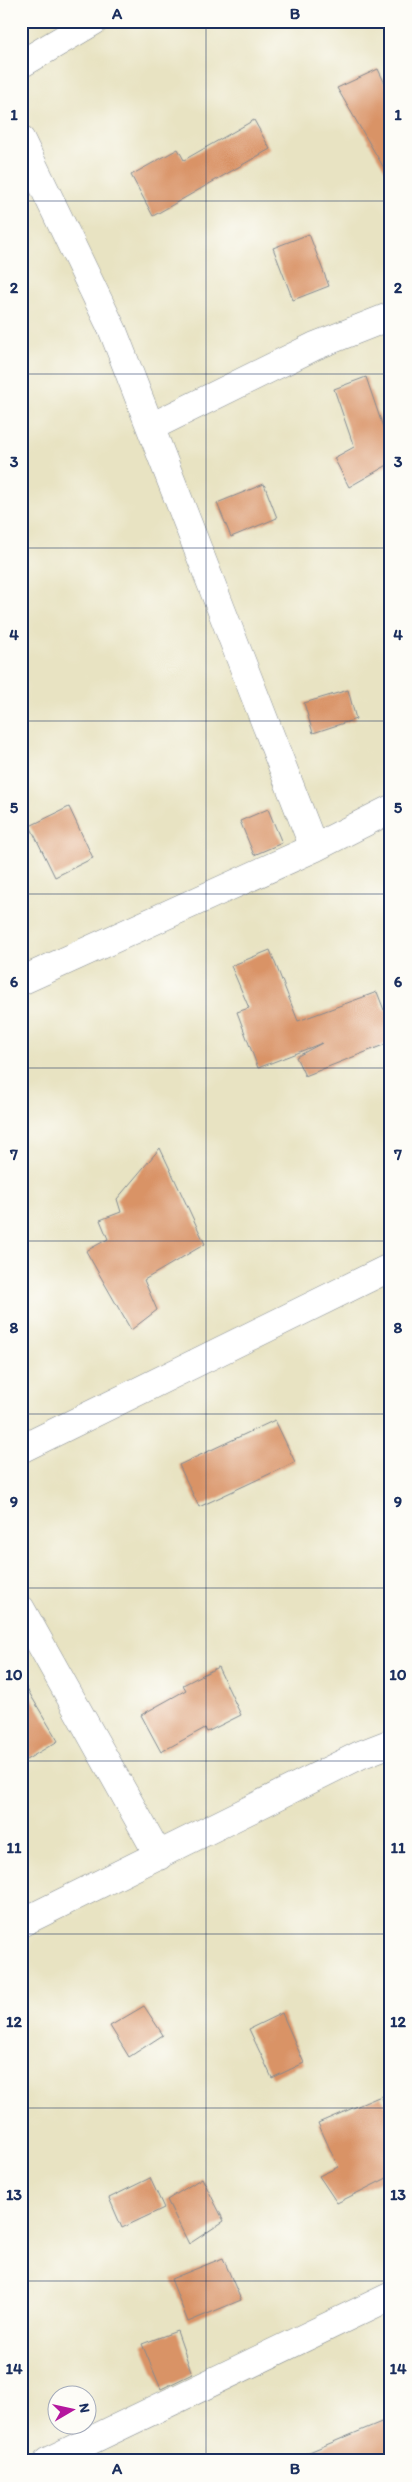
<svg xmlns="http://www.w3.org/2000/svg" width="412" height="2482" font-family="Itim,sans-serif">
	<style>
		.building { fill: #d99366 }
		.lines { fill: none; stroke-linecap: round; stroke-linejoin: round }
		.minor-casing { stroke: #828990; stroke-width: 29 }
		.minor { stroke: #fff; stroke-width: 28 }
		.grid { fill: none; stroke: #1b2f5e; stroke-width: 1; stroke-opacity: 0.55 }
		.neatline { fill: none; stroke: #1b2f5e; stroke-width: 2 }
		.grid-label { font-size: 16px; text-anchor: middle; font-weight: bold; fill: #1b2f5e }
	</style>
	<rect width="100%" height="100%" fill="#fdfcf7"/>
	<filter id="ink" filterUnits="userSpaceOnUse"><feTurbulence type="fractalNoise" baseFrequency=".02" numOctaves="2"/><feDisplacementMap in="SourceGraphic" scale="10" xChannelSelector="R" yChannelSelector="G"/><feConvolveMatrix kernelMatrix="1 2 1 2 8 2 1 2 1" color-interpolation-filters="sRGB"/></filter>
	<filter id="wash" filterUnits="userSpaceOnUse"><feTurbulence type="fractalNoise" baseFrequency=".0096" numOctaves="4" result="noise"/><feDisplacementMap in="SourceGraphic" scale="20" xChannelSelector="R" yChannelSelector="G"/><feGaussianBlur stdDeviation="1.12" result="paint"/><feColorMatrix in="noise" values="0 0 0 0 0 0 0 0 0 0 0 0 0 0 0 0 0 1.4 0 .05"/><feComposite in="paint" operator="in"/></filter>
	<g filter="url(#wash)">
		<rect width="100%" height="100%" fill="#e8e3c2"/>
		<g id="blocks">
			<path class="building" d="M378,69L391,96V180L337,88Z
				M254,120L270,149L153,216L131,175L178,149L184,160Z
				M309,234L329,286L293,300L273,248Z
				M366,377L384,430L391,426V463L349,487L334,458L354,447L334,389Z
				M264,484L277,518L231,537L217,503Z
				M348,690L356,719L313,733L304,703Z
				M69,807L93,858L55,877L30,826Z
				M268,809L282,843L254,855L240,821Z
				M270,950L298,1021L377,992L384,1010L391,1006V1042L305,1076L296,1057L322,1043L258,1068L237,1012L249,1008L231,966Z
				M160,1148L205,1244L144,1280L157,1310L131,1330L86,1251L108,1239L100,1220L121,1212L117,1199Z
				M275,1420L295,1462L199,1507L179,1465Z
				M218,1667L241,1715L207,1732L205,1728L161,1752L141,1715L186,1690L183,1685Z
				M21,1679L58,1741L21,1763Z
				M144,2006L163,2035L129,2057L110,2026Z
				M282,2013L304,2063L272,2078L249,2029Z
				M381,2096L391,2117V2176L337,2203L319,2176L338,2167L318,2123Z
				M150,2178L164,2208L122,2228L109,2198Z
				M202,2178L224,2221L189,2244L167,2200Z
				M223,2258L241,2300L188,2322L171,2279Z
				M177,2331L192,2374L161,2389L142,2344Z
				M391,2418V2461H290V2460Z"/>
		</g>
	</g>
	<g filter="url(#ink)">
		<use href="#blocks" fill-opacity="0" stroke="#828990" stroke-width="1"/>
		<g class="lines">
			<defs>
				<path id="minor" d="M21,64L94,21
					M21,140L113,331L314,848
					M151,427L315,346L391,316
					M21,981L314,848L391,809
					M21,1449L391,1267
					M21,1609L159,1856
					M21,1923L360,1755L391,1743
					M48,2461L391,2296"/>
			</defs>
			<use href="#minor" class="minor-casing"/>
			<use href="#minor" class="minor"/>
		</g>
	</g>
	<path class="grid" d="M206,21V2461M21,201H391M21,374H391M21,548H391M21,721H391M21,894H391M21,1068H391M21,1241H391M21,1414H391M21,1588H391M21,1761H391M21,1934H391M21,2108H391M21,2281H391"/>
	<rect width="412" height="2482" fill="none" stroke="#fdfcf7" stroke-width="55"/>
	<g transform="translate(72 2410) rotate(81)"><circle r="24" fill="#fdfcf7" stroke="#a3aaba"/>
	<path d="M0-4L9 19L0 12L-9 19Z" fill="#b5179e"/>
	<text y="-8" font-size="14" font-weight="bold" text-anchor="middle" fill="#1b2f5e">N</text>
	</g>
	<rect x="28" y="28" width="356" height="2426" class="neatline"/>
	<g class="grid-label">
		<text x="117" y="19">A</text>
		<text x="295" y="19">B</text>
		<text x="14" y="120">1</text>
		<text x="398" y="120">1</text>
		<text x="14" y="293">2</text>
		<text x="398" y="293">2</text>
		<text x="14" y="467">3</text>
		<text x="398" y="467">3</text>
		<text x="14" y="640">4</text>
		<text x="398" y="640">4</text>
		<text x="14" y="813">5</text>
		<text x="398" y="813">5</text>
		<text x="14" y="987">6</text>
		<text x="398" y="987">6</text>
		<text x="14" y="1160">7</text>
		<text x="398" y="1160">7</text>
		<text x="14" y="1333">8</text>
		<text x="398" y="1333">8</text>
		<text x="14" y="1507">9</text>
		<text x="398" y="1507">9</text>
		<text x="14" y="1680">10</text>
		<text x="398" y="1680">10</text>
		<text x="14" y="1853">11</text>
		<text x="398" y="1853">11</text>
		<text x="14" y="2027">12</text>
		<text x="398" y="2027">12</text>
		<text x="14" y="2200">13</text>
		<text x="398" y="2200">13</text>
		<text x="14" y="2374">14</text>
		<text x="398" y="2374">14</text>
		<text x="117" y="2474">A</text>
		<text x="295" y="2474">B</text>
	</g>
</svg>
